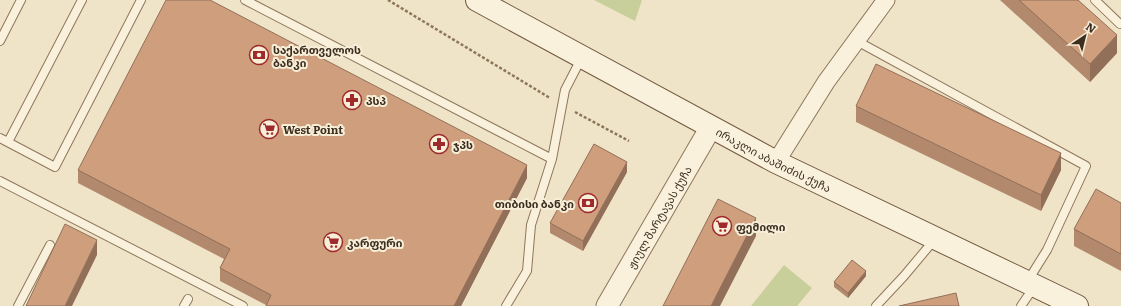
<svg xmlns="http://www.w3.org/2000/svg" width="1121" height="306" font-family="Literata,'Noto Sans Georgian',serif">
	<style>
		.green { fill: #c9cf9b }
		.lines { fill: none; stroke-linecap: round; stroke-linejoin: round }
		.service-casing { stroke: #8d765c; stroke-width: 10 }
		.minor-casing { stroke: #8d765c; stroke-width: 19 }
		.tertiary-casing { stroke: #8d765c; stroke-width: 23 }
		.secondary-casing { stroke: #6f573f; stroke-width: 24 }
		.path { stroke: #8d765c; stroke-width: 2.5; stroke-dasharray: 3 2; stroke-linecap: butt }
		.service { stroke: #faf1dc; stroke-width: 8 }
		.minor { stroke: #faf1dc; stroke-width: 17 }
		.tertiary { stroke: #faf1dc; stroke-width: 21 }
		.secondary { stroke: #faf1dc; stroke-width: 22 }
		.wall { fill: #b2896c }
		.shaded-wall { fill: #916f58 }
		.building { fill: #cf9f7d; stroke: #916f58 }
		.labels { text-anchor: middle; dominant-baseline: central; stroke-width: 4; stroke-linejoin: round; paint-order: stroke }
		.poi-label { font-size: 11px; font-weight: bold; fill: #3d2e20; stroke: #f7eed8; text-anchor: start }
		.street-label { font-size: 11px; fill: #3d2e20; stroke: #f7eed8 }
	</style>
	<rect width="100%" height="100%" fill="#f0e4c8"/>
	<path class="green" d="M594,0H642L635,21Z
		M784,265L812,288L797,306H751Z"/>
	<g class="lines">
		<defs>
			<path id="service" d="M245,0L552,159L531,225L527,271L506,306
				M1095,0L1120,24
				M855,40L1086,166L1047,250L1027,282
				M0,41L21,0
				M0,138L55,167L141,0
				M8,142L82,0
				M552,159L565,90L582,57
				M0,181L243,306
				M18,306L50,245
				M184,306L188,299
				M876,306L904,276L935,239
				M1021,306L1034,287"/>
			<path id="minor" d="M776,162L826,82L886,0"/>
			<g id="tertiary">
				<path id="s1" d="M607,306L711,127"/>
			</g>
			<g id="secondary">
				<path id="s2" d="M477,0L776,162L1077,306"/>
			</g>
		</defs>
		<use href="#service" class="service-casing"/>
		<use href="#minor" class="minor-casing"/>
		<use href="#tertiary" class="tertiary-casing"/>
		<use href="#secondary" class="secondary-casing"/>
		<path class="path" d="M388,0L550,98
			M575,112L629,141"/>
		<use href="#service" class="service"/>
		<use href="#minor" class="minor"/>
		<use href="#tertiary" class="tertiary"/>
		<use href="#secondary" class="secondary"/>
	</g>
	<path class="wall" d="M1000,0H1078L1117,53L1090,82Z
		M856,106L1061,170L1041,211L856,122Z
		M78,170L527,178L461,306H266V305L220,281V268L224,259L78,183Z
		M627,172L583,251L550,233V223Z
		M1121,203V271L1074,246V229Z
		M866,276L848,298L834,287V282Z"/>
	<path class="shaded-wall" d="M1117,35V53L1090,82V64Z
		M1061,153V170L1041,211V195Z
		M627,162V172L583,251V241Z
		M527,165V178L461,306H454Z
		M756,218V236L720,306H711Z
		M97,240V255L72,306H65Z
		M866,271V276L848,298V293Z"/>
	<path class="building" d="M166,0H210L527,165L454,306H266L271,295L220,268L230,249L78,170Z
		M1019,0H1078L1117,35L1090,64Z
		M876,64L1061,153L1041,195L856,106Z
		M594,144L627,162L583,241L550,223Z
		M1096,189L1121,203V254L1074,229Z
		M718,199L756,218L711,306H663Z
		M65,224L97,240L65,306H26Z
		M852,260L866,271L848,293L834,282Z
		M956,293L959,306H899Z"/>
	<defs>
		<symbol id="bank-ring" viewBox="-11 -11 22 22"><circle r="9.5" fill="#f7eed8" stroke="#9e2a2b" stroke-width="1.5"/><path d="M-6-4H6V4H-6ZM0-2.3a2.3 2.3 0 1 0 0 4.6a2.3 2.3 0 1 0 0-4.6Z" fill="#9e2a2b"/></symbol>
		<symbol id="pharmacy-ring" viewBox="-11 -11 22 22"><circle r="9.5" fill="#f7eed8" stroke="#9e2a2b" stroke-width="1.5"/><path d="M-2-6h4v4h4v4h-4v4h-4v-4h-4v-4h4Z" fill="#9e2a2b"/></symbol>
		<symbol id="supermarket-ring" viewBox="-11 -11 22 22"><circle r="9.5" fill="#f7eed8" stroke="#9e2a2b" stroke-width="1.5"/><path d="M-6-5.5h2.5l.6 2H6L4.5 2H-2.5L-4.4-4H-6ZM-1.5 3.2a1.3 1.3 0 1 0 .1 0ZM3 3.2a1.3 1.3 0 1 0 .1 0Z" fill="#9e2a2b"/></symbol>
	</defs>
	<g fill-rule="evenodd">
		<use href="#bank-ring" x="248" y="44" width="22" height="22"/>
		<use href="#pharmacy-ring" x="341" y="89" width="22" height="22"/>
		<use href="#supermarket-ring" x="258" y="118" width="22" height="22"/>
		<use href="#pharmacy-ring" x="428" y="133" width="22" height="22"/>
		<use href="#bank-ring" x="577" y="192" width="22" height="22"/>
		<use href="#supermarket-ring" x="711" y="215" width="22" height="22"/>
		<use href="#supermarket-ring" x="322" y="231" width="22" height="22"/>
	</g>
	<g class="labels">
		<g class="poi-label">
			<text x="273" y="49">საქართველოს<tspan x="273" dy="13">ბანკი</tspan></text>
			<text x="366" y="100">პსპ</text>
			<text x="283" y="129">West Point</text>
			<text x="453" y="144">ჯპს</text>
			<text x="574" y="203" text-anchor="end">თიბისი ბანკი</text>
			<text x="736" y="226">ფემილი</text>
			<text x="347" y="242">კარფური</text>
		</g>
		<g class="street-label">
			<text stroke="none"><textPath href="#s2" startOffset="337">ირაკლი აბაშიძის ქუჩა</textPath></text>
			<text stroke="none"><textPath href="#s1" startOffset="103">ჟიულ შარტავას ქუჩა</textPath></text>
		</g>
	</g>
	<g transform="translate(1085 36) rotate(35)" stroke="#f7eed8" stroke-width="3" paint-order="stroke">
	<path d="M0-3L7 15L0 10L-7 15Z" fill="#3d2e20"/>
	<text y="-6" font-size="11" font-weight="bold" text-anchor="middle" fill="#3d2e20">N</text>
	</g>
</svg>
